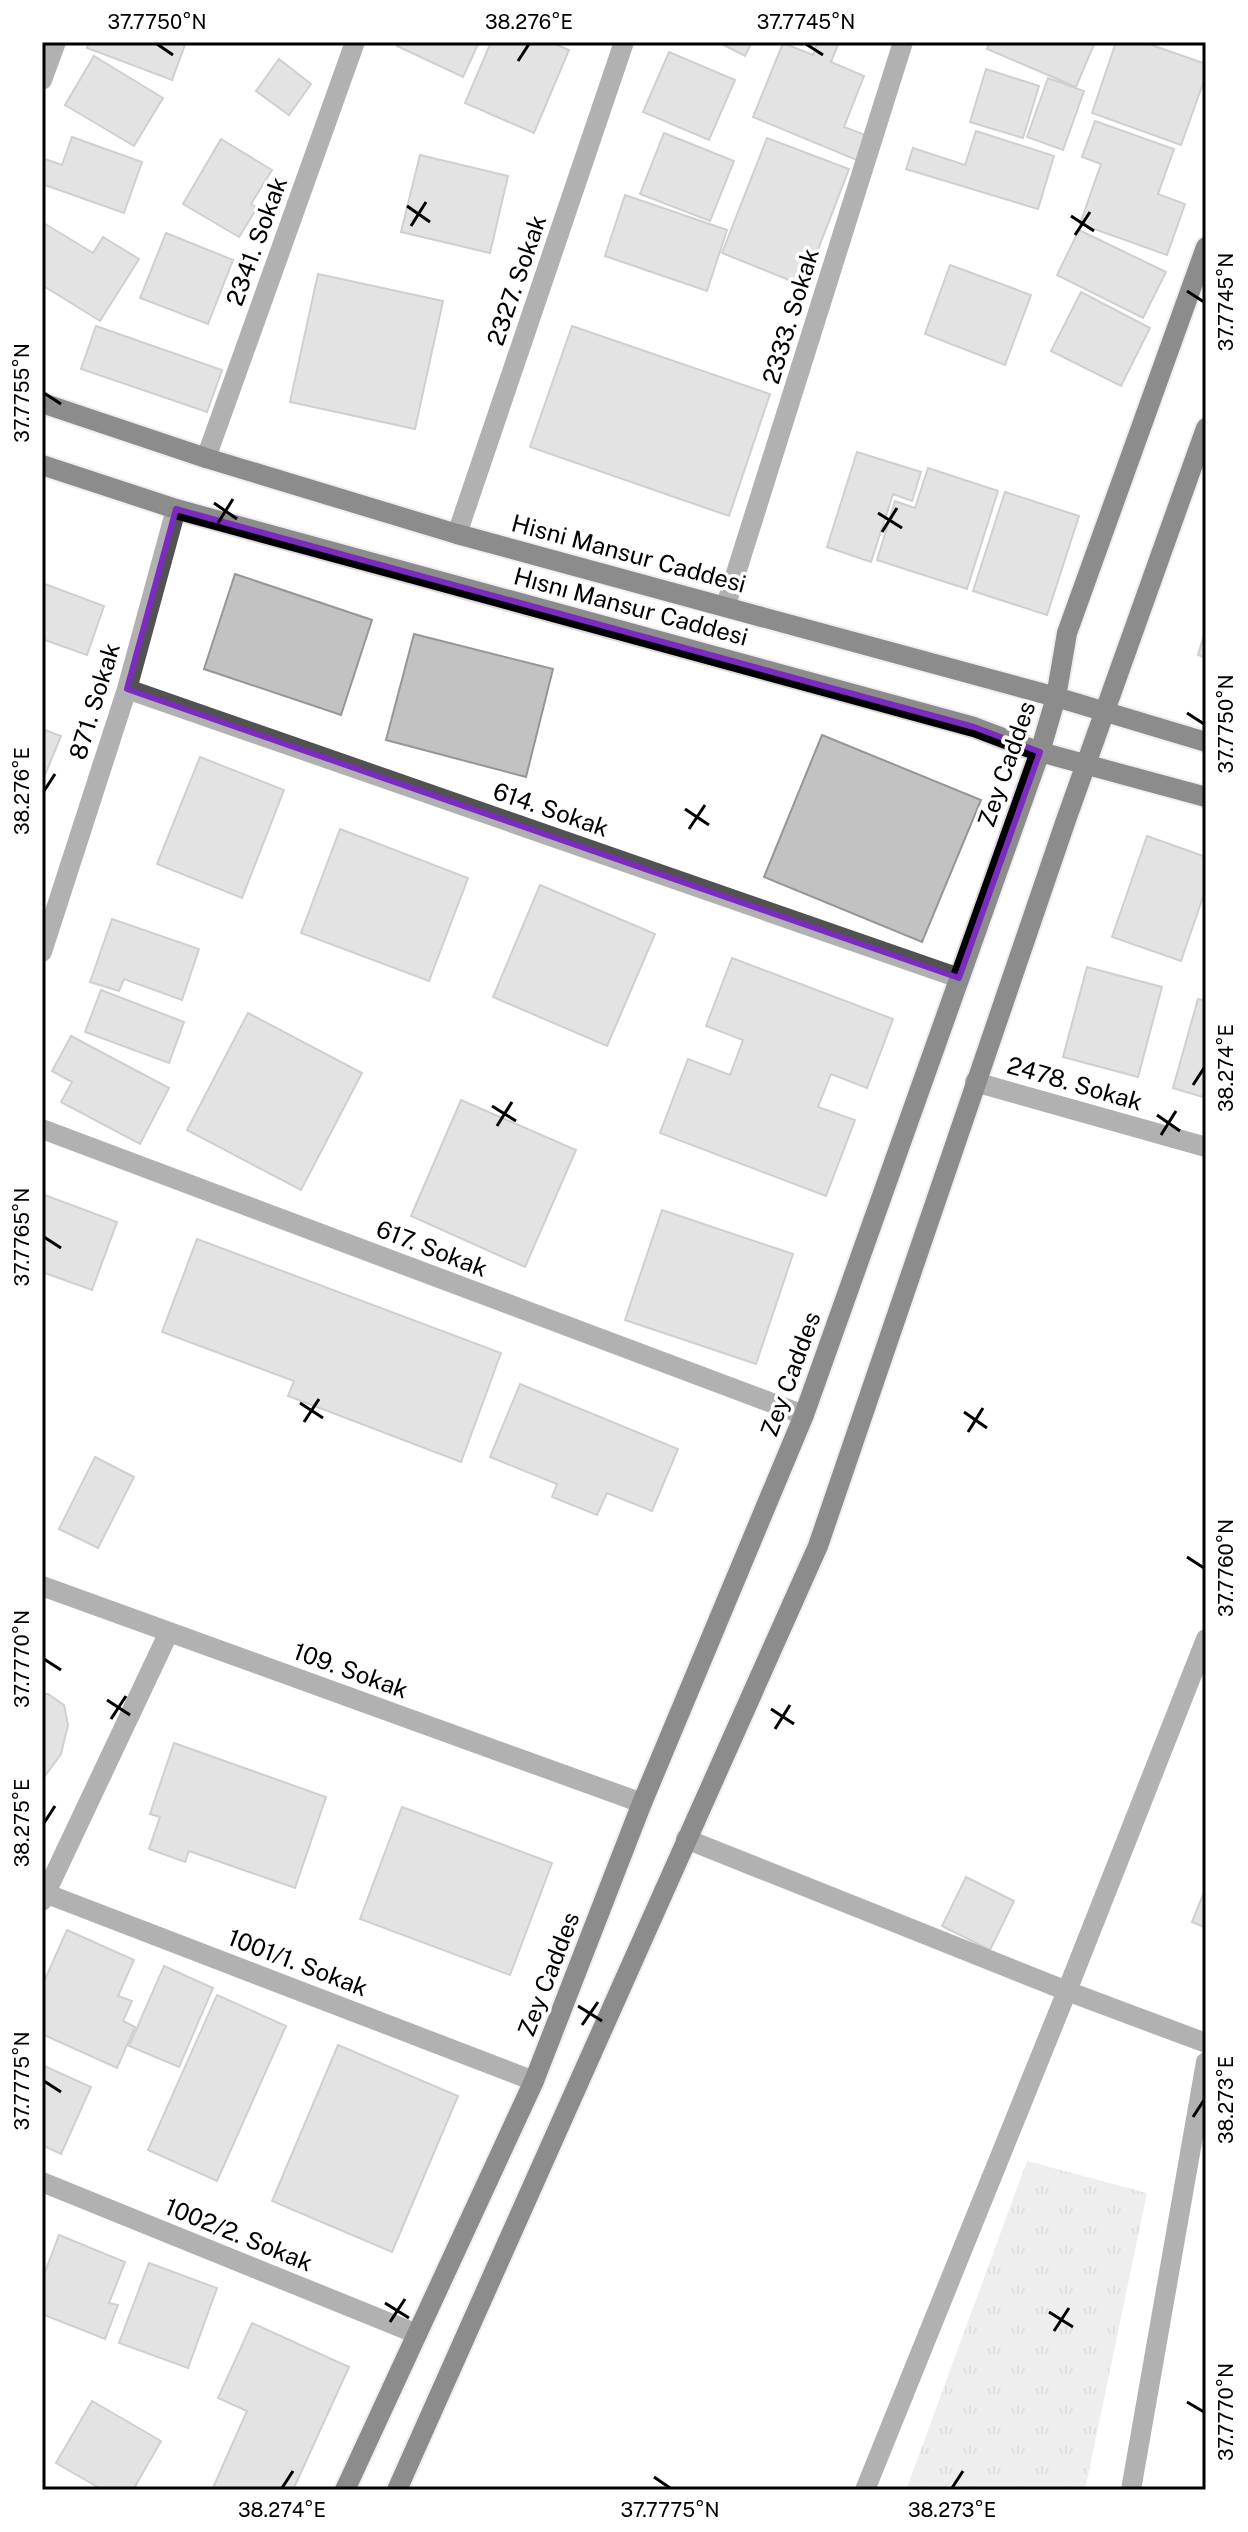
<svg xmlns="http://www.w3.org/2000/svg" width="1248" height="2532" font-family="'Public Sans',sans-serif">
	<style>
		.park { fill: url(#park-tufts) }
		.building { fill: #c2c2c2; stroke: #969696; stroke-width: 2 }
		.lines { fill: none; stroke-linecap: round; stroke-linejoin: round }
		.major-casing { stroke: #dbdbdb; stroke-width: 24 }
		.minor { stroke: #525252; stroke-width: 20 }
		.major { stroke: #000; stroke-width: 20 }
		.marked { fill: none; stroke: #7b2cbf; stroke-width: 6; stroke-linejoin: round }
		.ticks { fill: none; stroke: #000; stroke-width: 3 }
		.labels { text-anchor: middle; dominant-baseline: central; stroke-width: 7; stroke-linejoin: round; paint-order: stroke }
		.street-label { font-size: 24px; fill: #000; stroke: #fff }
		.neatline { fill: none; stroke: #000; stroke-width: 3 }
		.ticks-label { font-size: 20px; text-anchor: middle; fill: #000 }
	</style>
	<defs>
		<pattern id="park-tufts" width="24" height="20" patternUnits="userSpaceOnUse" patternTransform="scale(2)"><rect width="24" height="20" fill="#d9d9d9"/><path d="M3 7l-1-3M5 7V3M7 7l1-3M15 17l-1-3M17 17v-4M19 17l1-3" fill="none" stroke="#b8b8b8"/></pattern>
	</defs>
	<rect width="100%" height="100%" fill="#fff"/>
	<path class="park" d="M1027,2161L1147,2193L1085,2490H906Z"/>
	<path class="building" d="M89,42H186L172,80L87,48Z
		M399,42H479L463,77L397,46Z
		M491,42H550L569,50L534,133L465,103Z
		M718,42H752L745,56Z
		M818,42H839L831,62L864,76L844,127L868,136L859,161L753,117L783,43L813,55Z
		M990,42H1095L1076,87L987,49Z
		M1116,42H1143L1206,64V75L1181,145L1092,113Z
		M669,52L735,80L709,140L643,112Z
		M94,56L163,98L134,146L65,105Z
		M279,59L311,84L289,115L256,91Z
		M986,69L1039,86L1023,138L970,122Z
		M1048,78L1084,91L1063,150L1027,137Z
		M1095,121L1174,149L1158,194L1185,204L1167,255L1080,224L1101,164L1082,157Z
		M976,131L1054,156L1038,209L906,169L913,148L965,165Z
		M664,133L734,161L710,221L640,194Z
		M72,137L142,162L124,213L42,184V158L62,165Z
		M767,138L849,169L804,286L722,253Z
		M221,139L272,170L251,204L257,208L239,237L183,204Z
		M420,155L508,176L490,253L401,232Z
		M625,195L727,230L707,291L605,256Z
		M42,222L93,253L103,237L139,259L100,321L42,285Z
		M1079,230L1166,272L1143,318L1057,275Z
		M166,233L233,260L208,324L140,298Z
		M950,265L1031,295L1005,365L925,334Z
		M318,274L443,301L415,429L290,402Z
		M1081,292L1150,328L1121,386L1051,351Z
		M96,326L222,370L207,412L81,369Z
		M572,326L770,394L729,516L530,447Z
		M857,452L921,472L912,501L893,494L871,562L827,547Z
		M928,468L998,491L967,589L877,560L895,501L915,508Z
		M1005,492L1079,516L1047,615L973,591Z
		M235,574L372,620L341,715L204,669Z
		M42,583L104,606L87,655L42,639Z
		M1206,628V658L1198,655Z
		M414,634L553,669L526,777L386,740Z
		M42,729L61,736L42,782Z
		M822,735L981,800L922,942L764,877Z
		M200,757L284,790L242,898L157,864Z
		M340,829L468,878L429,981L301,933Z
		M1147,836L1206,857V888L1181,961L1112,937Z
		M540,885L655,934L607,1046L493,997Z
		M112,919L199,949L182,1000L124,979L119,991L90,982Z
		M732,958L893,1019L867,1088L831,1074L818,1107L855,1120L826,1196L660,1133L688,1059L730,1075L743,1040L706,1026Z
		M1087,967L1162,987L1138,1077L1063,1057Z
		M101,990L184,1022L169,1063L85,1032Z
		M1198,999L1206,1001V1098L1173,1088Z
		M248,1013L362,1073L301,1190L187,1130Z
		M71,1036L169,1088L140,1144L61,1102L72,1082L52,1071Z
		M461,1100L576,1150L525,1267L411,1216Z
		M42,1194L117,1222L92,1290L42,1272Z
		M662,1210L793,1254L756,1364L625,1320Z
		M197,1239L501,1353L461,1462L288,1396L294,1381L162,1332Z
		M520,1384L678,1449L652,1511L607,1493L597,1515L552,1497L557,1484L490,1457Z
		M95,1457L134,1477L98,1548L59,1529Z
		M42,1694H48L64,1705L68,1725L61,1754L42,1780Z
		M174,1743L326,1797L295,1888L189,1851L185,1862L149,1849L160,1817L150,1814Z
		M402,1807L552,1863L510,1975L360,1919Z
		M966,1877L1014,1901L990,1950L942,1926Z
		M1206,1887V1928L1192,1922Z
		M67,1930L134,1960L118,1996L132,2001L123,2021L135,2027L117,2068L42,2034V1986Z
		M164,1966L213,1988L179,2067L129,2046Z
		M217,1995L286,2026L217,2181L148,2150Z
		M338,2045L458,2096L392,2252L272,2201Z
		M42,2065L91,2087L61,2154L42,2145Z
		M59,2235L125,2262L109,2303L118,2305L105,2339L42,2314V2280Z
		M149,2263L217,2288L188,2368L119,2343Z
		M252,2323L349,2367L293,2490H212L247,2411L218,2398Z
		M92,2401L161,2441L133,2490H103L56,2463Z"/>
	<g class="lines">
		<defs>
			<path id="major" d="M42,403L206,458L457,534L1056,697L1206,742
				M42,465L176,509L974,727L1040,752L1206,797
				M345,2490L534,2081L642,1803L804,1415L1040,752L1056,697L1067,633L1206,247
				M397,2490L818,1546L1066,820L1206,428"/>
		</defs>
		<use href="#major" class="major-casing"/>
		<path class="minor" d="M42,80L56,42
			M206,458L355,42
			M457,534L624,42
			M726,605L903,42
			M127,689L959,978
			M42,952L127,689L176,509
			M975,1082L1206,1147
			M42,1129L804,1415
			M42,1586L642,1803
			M686,1839L1067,1991L1206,2043
			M42,1892L534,2081
			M42,1901L169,1632
			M42,2182L417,2334
			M865,2490L1067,1991L1206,1639
			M1131,2490L1206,2062"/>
		<use href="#major" class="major"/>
	</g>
	<path d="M0 0H1248V2532H0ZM176,509L974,727L1040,752L959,978L127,689Z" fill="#fff" fill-opacity=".55" fill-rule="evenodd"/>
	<path class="marked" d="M176,509L974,727L1040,752L959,978L127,689Z"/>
	<path class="ticks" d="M157,44L173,55M806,44L823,55M518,61L529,44M407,206L430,222M1071,216L1094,231M411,226L426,202M1075,235L1090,212M1187,291L1204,302M44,393L61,404M214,503L237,519M878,513L902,528M218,523L233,499M882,532L897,508M1187,713L1204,724M44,791L55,774M685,809L709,825M689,829L705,805M1193,1085L1204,1068M492,1106L516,1121M1157,1115L1180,1131M497,1126L512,1102M1161,1135L1176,1111M44,1237L61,1248M300,1403L323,1418M964,1412L987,1428M304,1422L319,1399M968,1432L983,1408M1187,1557L1204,1568M44,1659L61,1670M107,1700L130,1715M771,1709L794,1724M111,1719L126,1696M775,1729L790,1705M44,1823L55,1806M578,2006L602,2021M582,2025L598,2002M44,2081L61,2092M1193,2117L1204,2100M385,2303L409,2318M1049,2312L1073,2327M390,2322L405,2299M1054,2331L1069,2308M1187,2402L1204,2412M654,2477L670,2488M282,2488L293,2471M952,2488L963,2471"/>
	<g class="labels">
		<g class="street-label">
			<text transform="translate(256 241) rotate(-70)">2341. Sokak</text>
			<text transform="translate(516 280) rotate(-71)">2327. Sokak</text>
			<text transform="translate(790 316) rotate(-73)">2333. Sokak</text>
			<text transform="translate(629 553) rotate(15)">Hisni Mansur Caddesi</text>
			<text transform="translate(631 606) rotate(15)">Hısnı Mansur Caddesi</text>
			<text transform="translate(94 701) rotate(-73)">871. Sokak</text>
			<text transform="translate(1006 764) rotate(-71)">Zey Caddes</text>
			<text transform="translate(551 809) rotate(19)">614. Sokak</text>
			<text transform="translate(1075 1083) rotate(16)">2478. Sokak</text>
			<text transform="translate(432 1248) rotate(21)">617. Sokak</text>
			<text transform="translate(790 1374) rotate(-70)">Zey Caddes</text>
			<text transform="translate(351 1670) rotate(20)">109. Sokak</text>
			<text transform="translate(298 1962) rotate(21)">1001/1. Sokak</text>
			<text transform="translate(548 1974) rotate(-69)">Zey Caddes</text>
			<text transform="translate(239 2234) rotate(22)">1002/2. Sokak</text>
		</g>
	</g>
	<rect width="1248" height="2532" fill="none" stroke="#ffffff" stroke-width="88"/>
	<rect x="44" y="44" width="1160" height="2444" class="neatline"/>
	<g class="ticks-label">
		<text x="157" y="29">37.7750°N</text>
		<text x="529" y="29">38.276°E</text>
		<text x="806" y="29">37.7745°N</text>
		<text transform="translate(1226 302) rotate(-90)" y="7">37.7745°N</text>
		<text transform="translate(22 393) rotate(-90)" y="7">37.7755°N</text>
		<text transform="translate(1226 724) rotate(-90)" y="7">37.7750°N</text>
		<text transform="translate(22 791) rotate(-90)" y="7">38.276°E</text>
		<text transform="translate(1226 1068) rotate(-90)" y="7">38.274°E</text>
		<text transform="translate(22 1237) rotate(-90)" y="7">37.7765°N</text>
		<text transform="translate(1226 1568) rotate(-90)" y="7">37.7760°N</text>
		<text transform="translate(22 1659) rotate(-90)" y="7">37.7770°N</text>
		<text transform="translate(22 1823) rotate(-90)" y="7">38.275°E</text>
		<text transform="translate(22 2081) rotate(-90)" y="7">37.7775°N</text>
		<text transform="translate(1226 2100) rotate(-90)" y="7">38.273°E</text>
		<text transform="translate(1226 2412) rotate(-90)" y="7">37.7770°N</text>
		<text x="282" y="2517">38.274°E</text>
		<text x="670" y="2517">37.7775°N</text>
		<text x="952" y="2517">38.273°E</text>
	</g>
</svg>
